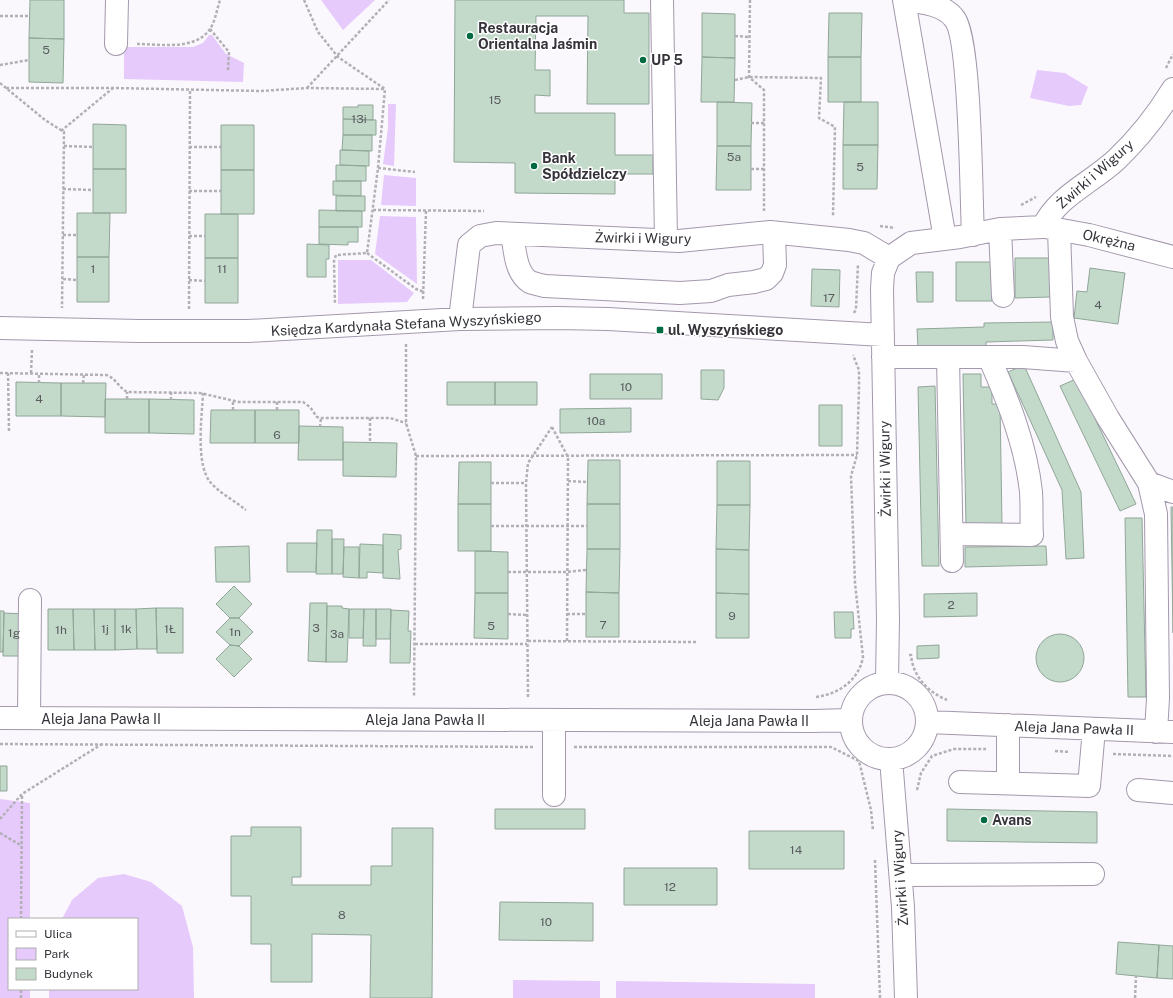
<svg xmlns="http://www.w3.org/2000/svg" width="1173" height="998" font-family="'Public Sans',sans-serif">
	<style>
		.green { fill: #e6cafc }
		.building { fill: #c3dacb; stroke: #90a698 }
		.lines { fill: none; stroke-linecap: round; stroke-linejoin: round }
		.minor-casing { stroke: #a398ac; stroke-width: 24 }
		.path { stroke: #b3afb6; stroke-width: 2.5; stroke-dasharray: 3 2; stroke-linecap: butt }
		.minor { stroke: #fff; stroke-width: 22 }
		.poi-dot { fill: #006a40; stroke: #fff; stroke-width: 1.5 }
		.labels { text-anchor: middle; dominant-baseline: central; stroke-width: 3; stroke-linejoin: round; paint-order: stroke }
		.number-label { font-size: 12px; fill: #595c5e }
		.poi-label { font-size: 14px; font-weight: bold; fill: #36323a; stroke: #fff; text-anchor: start }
		.street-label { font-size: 14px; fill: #36323a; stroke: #fff }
	</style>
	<rect width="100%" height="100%" fill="#fbf8fd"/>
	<path class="green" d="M321,0H375L343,30Z
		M209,35H212L226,54L244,63L243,82L124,79V47H193L203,43Z
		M1037,70L1065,73L1088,87L1081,105L1069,106L1030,98Z
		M388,104H396L394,166L383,164L388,128Z
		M384,175L416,178V206L381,205Z
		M380,216L416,217L417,284L375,254Z
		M338,260H371L414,293L407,302L338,304Z
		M0,799L30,803V919H9V989H30V998H0Z
		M124,874L151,882L182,906L193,947L194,998H49V989H137V919H62L72,900L98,878Z
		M513,980L600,981V998H513Z
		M616,981L815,984V998H616Z"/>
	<path class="building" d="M30,0H64V39L29,38Z
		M455,0H624V13H649V104H587L588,16H536L535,70H550V96L535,95V113H615V155H653V174H615V194L515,193V163L454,162Z
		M702,13L735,14V58L702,57Z
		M829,13H862L861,57H828Z
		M29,38L64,39L63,83L29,82Z
		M702,57L735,58L734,102H701Z
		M828,57H861V102H828Z
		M717,102L752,103L751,146H717Z
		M844,102H878V145H843Z
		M358,105H373V120L343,119V107H358Z
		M343,119L376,120V135H343Z
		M93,124L126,125V169H93Z
		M221,125H254V170H221Z
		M343,135H372V151L342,150Z
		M843,145H878L877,189H843Z
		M717,146H751V190H716Z
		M340,150L369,151V166L340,165Z
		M336,165L366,166V181H336Z
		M93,169H126V213H93Z
		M221,170H254V214H221Z
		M333,181H361V196L333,195Z
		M336,196H365V211H336Z
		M319,210L362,211V227H319Z
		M77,213H110L109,257H77Z
		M205,214H238V258H205Z
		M319,227H358V242H348V245L319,244Z
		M307,244L329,245V259H326V277H307Z
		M77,257H109V302H77Z
		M205,258H238V303H205Z
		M1015,258H1050L1051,297L1015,298Z
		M956,262H992V301H956Z
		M1090,268L1125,273L1118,324L1074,318L1077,291L1087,292Z
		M812,269L840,270L839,307L811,306Z
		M916,272H933V302H917Z
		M1053,322V340L986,342V346L918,347L917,329L984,327V323Z
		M1024,365L1081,492L1084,558L1066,559L1062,490L1008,372Z
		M701,370H724V388L718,400L701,399Z
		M590,374H662V399H590Z
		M963,374H981V387H992V404H1000L1002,524L966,525Z
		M1076,379L1136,504L1120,511L1060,386Z
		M16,382L61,383V416H16Z
		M447,382H495V405H447Z
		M495,382H537V405H495Z
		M61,383H106L105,417L61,416Z
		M935,386L939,566H922L918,387Z
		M105,399H149V433H105Z
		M149,399L194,400V434L149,433Z
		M819,405H842V446H819Z
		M631,408V432L560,433V409Z
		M211,410H255V443H210Z
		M255,410H299V443H255Z
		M299,426L343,427V460H298Z
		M343,442L397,443L396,477L343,476Z
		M588,460H620V504H587Z
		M717,461H750V505H717Z
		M459,462H491V504H458Z
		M458,504H491V551H458Z
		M587,504H620V549H587Z
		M717,505H750L749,550L716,549Z
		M1171,507H1173V633Z
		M1125,518H1142L1146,697H1128Z
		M317,530H332V574H316Z
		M383,534L401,535V549L398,550L400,579L383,578Z
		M332,539H344L343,574H332Z
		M287,543H317L316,572H287Z
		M360,544L383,545V573L367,572V578H359Z
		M249,546L250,582H216L215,547Z
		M1046,546L1047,565L965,567V547Z
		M344,547H359V578L343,577Z
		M587,549H620L619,593L586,592Z
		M716,549L749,550V594L716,593Z
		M475,551L508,552V593H475Z
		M234,586L252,604L239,618H230L216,604Z
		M586,592L619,593V637H586Z
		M475,593H508V639L474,638Z
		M716,593L749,594V638H716Z
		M977,593V616L924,617V594Z
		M310,603H327L326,662L308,661Z
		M327,606H342V608L349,609L347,662H326Z
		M156,608L157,649H137L136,609Z
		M156,608H183V653H157Z
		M48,609H73L74,650H48Z
		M73,609H94L95,650H74Z
		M94,609H115V650H95Z
		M115,609H136L137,649L115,650Z
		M349,609H364L363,638H349Z
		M364,609H376V646H363Z
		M376,609H391L390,639H376Z
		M391,610L409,611L408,631H411L410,663H390Z
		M0,611H4L3,652H0Z
		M834,612H853L854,629H851V638H835Z
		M4,613L26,614L25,656H3Z
		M230,618H239L253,632L239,646L230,645L216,632Z
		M1036 658a24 24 0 1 1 48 0a24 24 0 1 1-48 0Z
		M230,645L239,646L252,659L234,677L216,659Z
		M939,645V658L917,659V646Z
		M0,766H7V791H0Z
		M495,809H585V829H495Z
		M947,809L1097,812V843L947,841Z
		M251,827H301V877H292V885H371V866H392V828H433L432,998H370L371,935L312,934V982H271V944H251V896H231V836H251Z
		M749,831H844V869H749Z
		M624,868H717V905H624Z
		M500,902L593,903V941L499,940Z
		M1118,942L1159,945L1157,978L1116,974Z
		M1159,945L1173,946V979L1157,978Z"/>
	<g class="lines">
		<defs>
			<path id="minor" d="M662,0L666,240
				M904,0C921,2 943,4 954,18C971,37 971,199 973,235
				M904,0L945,239
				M116,44L117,0
				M1045,227L1089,235L1173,257
				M1000,229L1003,296
				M1059,230L1062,317L1067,341L1076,361L1108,418L1149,483L1156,514L1158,698L1156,732
				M512,234C515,249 515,273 530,282C535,284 541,285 545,286L680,293L711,291L728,285L754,282L766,279L772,273L775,265L774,233
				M460,319L469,245L480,236L496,233L679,241L770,232L849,240L864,243L889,258L911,243L960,237L1000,229L1043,227C1057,196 1093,182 1117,159C1139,138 1157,115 1173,89
				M0,328L140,331H248L460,319L558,318L608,319L883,335
				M883,357H1023L1076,361
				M948,358L952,561
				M1149,483L1173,492
				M952,534L1032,535C1031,521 1032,506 1031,492C1026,445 1008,400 989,357
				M887,682L888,619L882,289L883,273L889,258
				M851 721a38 38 0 1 1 76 0a38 38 0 1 1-76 0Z
				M0,718L813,721L850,720
				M29,718L30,600
				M928,722L1173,732
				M1008,725V783
				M891,759L903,907L906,998
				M960,782L1089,786L1094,729
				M1138,790L1173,793
				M554,795V720
				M901,875L1093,874"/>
		</defs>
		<use href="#minor" class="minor-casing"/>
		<path class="path" d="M304,0L318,32L338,57L385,89L378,168L367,253L336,255L334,261L335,304
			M750,0L749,77L764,90V211
			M0,16H30
			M210,29L229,52L228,71
			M735,36L749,37
			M137,44C160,44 195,51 210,29C215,22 217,9 220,0
			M0,65L29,60
			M1166,68L1173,54
			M735,80L749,77L821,78L819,118L835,127L833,216
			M0,83L45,120L64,132L62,308
			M6,88H113L261,91L307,88L385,89
			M307,88L389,0
			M751,123H764
			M61,131L113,88
			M64,146L93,147
			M189,147H222
			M378,168L415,172
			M751,169H764
			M63,189L93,190
			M189,191H221
			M1021,205L1036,197
			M373,210L484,211
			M880,226L895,228
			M63,235H77
			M189,236H205
			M367,253L416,289L424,292
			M63,279L77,280
			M189,280L205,281
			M423,299L426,211
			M189,309L190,90
			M854,313L856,309L858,264
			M406,344V423L416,456L414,696
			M0,373L106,375C116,378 118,387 127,392L200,393L239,402H303L310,407L317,417L321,418H390L406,423
			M8,373L9,431
			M31,373L32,350
			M39,383V373
			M83,383L84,374
			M171,392V400
			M203,393C202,417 195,465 211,483C221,494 235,501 246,510
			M127,399V392
			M233,410V401
			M277,410V401
			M370,418V443
			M320,427L321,418
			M552,427L568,457L567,642
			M416,456L857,455
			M568,481L587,482
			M491,483H526
			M491,526H587
			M508,572H566L586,570
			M508,614L527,615
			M567,614H586
			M528,641L696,642
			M415,644H527
			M909,655H911C913,677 928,692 947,700
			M528,697L526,483L528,463L552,427
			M816,697C839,694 859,680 863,657L855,583L851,476L857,455L859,387V370L853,355
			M0,744L533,747
			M574,747H831L859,761L871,810L873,831
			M1055,751L1070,752
			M1113,754L1173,756
			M917,790L921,773L932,756L954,749H986
			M0,819L22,794L102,744
			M0,833L22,846
			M875,860L880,998
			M21,919L22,795
			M21,998V989
			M1135,998L1136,976"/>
		<use href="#minor" class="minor"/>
	</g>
	<g class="poi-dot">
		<circle cx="470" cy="36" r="4"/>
		<circle cx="643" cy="60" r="4"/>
		<circle cx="534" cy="166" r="4"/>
		<rect x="656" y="326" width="8" height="8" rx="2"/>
		<circle cx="984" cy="820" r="4"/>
	</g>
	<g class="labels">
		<g class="number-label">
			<text x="46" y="50">5</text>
			<text x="495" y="100">15</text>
			<text x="359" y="119">13i</text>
			<text x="734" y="157">5a</text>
			<text x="860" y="167">5</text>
			<text x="93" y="269">1</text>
			<text x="222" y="269">11</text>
			<text x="829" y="298">17</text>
			<text x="1098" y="305">4</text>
			<text x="626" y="387">10</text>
			<text x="39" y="399">4</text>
			<text x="596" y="421">10a</text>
			<text x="277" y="435">6</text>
			<text x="951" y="605">2</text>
			<text x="732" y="616">9</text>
			<text x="603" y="625">7</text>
			<text x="491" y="626">5</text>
			<text x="316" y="628">3</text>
			<text x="105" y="629">1j</text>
			<text x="126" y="629">1k</text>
			<text x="170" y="629">1Ł</text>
			<text x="61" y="630">1h</text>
			<text x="235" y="632">1n</text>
			<text x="14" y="633">1g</text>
			<text x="337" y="634">3a</text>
			<text x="796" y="850">14</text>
			<text x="670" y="887">12</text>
			<text x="342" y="915">8</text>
			<text x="546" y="922">10</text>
		</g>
		<g class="poi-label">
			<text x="478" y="28">Restauracja<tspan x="478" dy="16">Orientalna Jaśmin</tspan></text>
			<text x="651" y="60">UP 5</text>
			<text x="542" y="158">Bank<tspan x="542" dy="16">Spółdzielczy</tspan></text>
			<text x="668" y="330">ul. Wyszyńskiego</text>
			<text x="992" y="820">Avans</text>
		</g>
		<g class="street-label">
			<text transform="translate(1095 174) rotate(-41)">Żwirki i Wigury</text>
			<text transform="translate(643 238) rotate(1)">Żwirki i Wigury</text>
			<text transform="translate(1109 240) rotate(13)">Okrężna</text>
			<text transform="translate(406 324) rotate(-3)">Księdza Kardynała Stefana Wyszyńskiego</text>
			<text transform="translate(885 469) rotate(-91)">Żwirki i Wigury</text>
			<text x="101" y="719">Aleja Jana Pawła II</text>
			<text x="425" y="720">Aleja Jana Pawła II</text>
			<text x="749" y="721">Aleja Jana Pawła II</text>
			<text transform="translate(1074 728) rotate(2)">Aleja Jana Pawła II</text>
			<text transform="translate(900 878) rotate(-94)">Żwirki i Wigury</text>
		</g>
	</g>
	<rect x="8" y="918" width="130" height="72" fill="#ffffff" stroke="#afadb0"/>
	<rect x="16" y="931" width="20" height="6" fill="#ffffff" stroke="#afadb0"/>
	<text x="44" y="938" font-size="12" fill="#36323a">Ulica</text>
	<rect x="16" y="948" width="20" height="12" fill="#e6cafc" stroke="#afadb0"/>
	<text x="44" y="958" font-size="12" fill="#36323a">Park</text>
	<rect x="16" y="968" width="20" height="12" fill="#c3dacb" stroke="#afadb0"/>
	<text x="44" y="978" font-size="12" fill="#36323a">Budynek</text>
</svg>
